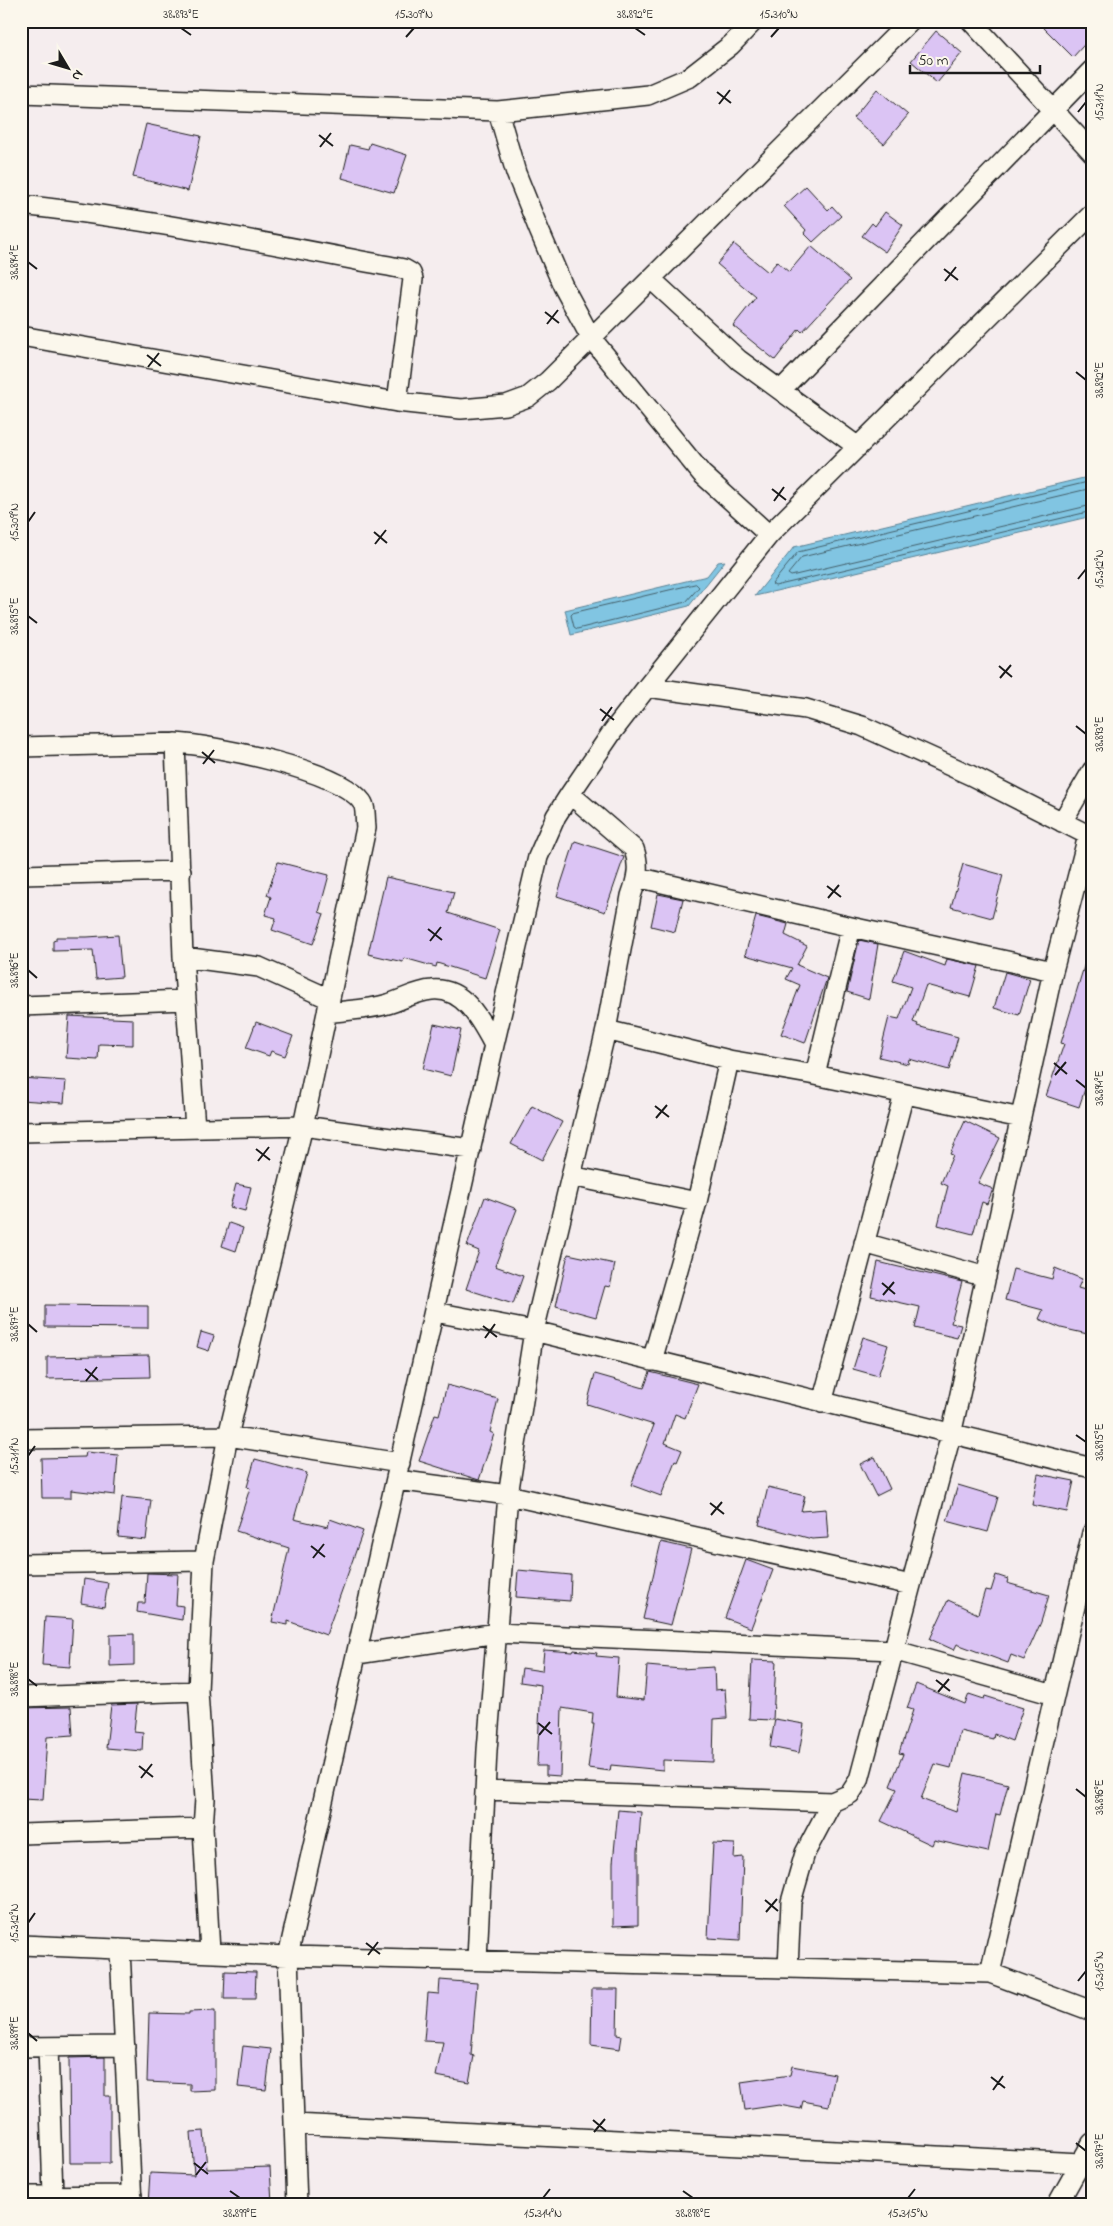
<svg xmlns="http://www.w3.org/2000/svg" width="1113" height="2226" font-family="'Indie Flower',sans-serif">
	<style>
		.water { fill: #81c5e2; stroke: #598193 }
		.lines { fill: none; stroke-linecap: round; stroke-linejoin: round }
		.shore { stroke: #44606b; stroke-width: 1 }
		.building { fill: #dbc4f4; stroke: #1c1c1c }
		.minor-casing { stroke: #1c1c1c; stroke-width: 22 }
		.minor { stroke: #fbf7ec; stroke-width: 19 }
		.ticks { fill: none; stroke: #1c1c1c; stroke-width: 2 }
		.neatline { fill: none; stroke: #1c1c1c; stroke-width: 2 }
		.ticks-label { font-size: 12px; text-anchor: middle; fill: #1c1c1c }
	</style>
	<rect width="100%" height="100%" fill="#f5edee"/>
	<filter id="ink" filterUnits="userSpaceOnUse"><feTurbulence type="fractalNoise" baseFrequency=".02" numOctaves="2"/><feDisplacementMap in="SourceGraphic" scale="10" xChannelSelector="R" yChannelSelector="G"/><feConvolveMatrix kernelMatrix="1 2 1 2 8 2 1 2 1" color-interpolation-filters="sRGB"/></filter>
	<g filter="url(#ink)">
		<path class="water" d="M1092,476V516L755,596L794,547Z
			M725,561L689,606L571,635L565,610L707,576L718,562Z"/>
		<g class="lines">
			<path class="shore" d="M1092,481L798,552L772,584L775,586L1092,511
				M1092,488L802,557L788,574L791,576L1092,505
				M696,584L699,587L686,602L577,629L574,627L571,615L573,613Z"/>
		</g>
		<path class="building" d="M1037,21H1092V36L1073,57Z
			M936,31L962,53L937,83L911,61Z
			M877,89L908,115L884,144L853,118Z
			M146,124L201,136L188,191L133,177Z
			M370,143L407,155L394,193L342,178L350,145L368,149Z
			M806,186L828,210L832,206L841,216L813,242L804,233L806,230L784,206Z
			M885,212L903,225L885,252L862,236L872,223L875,226Z
			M734,244L768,272L777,262L789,272L811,246L850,280L802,332L799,329L775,360L733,326L756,297L717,264Z
			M575,841L624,857L605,912L557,896Z
			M278,862L329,875L319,912L324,914L313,944L272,930L276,918L265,915L271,897L267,895Z
			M963,864L1003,875L992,918L951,907Z
			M386,877L454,892L448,913L500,930L485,978L437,963L436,967L404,958L403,962L368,954Z
			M658,894L683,899L675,932L651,926Z
			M756,916L788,924L785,935L807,946L797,965L827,978L805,1043L781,1034L800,985L786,979L792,968L745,955Z
			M118,935L122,977L96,979L93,950L53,951V941L56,940V937H87Z
			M859,940L878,944L869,999L847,992Z
			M904,951L945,966L947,959L979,966L970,997L926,985L913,1022L918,1024L917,1026L958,1037L949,1070L909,1059L908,1064L879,1057L889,1017L899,1019L911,987L893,981Z
			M1088,953L1092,954V1068L1079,1107L1046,1096L1064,1044L1061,1043Z
			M1005,972L1030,979L1019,1015L994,1008Z
			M69,1016L133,1019V1045L99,1044L98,1060L66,1058Z
			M256,1022L293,1036L285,1056L271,1051L269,1056L246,1048Z
			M434,1024L461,1030L451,1076L423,1069Z
			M21,1078L66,1081L64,1103L21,1100Z
			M532,1106L562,1122L542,1160L511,1144Z
			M965,1121L1000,1138L978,1183L993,1189L987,1204L982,1202L973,1234L938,1225L948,1186L941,1183L953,1155L950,1154Z
			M236,1184L251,1187L245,1211L230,1207Z
			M485,1197L517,1209L495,1266L523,1276L513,1304L466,1289L479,1251L467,1246Z
			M229,1223L243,1228L236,1251L222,1246Z
			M568,1254L615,1264L610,1287L605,1286L596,1317L556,1306Z
			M878,1262L962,1282L951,1323L961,1325L957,1338L915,1328L920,1307L871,1296Z
			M1055,1268L1082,1279L1078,1288L1092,1292V1335L1061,1328L1039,1319L1043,1310L1005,1300L1013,1269L1052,1279Z
			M45,1305L148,1306V1328L45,1327Z
			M201,1332L214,1336L209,1351L197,1347Z
			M863,1337L888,1345L878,1376L853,1369Z
			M149,1355L150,1377L47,1379V1357Z
			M650,1372L698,1384L685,1418L675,1414L665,1443L682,1450L677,1462L675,1461L661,1496L631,1485L654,1425L587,1404L595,1374L644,1388Z
			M447,1385L498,1399L490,1432L494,1434L479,1480L419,1461L435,1414L439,1415Z
			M86,1452L118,1455L115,1495L71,1490V1498H42L41,1458L85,1457Z
			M875,1457L890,1489L876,1496L860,1464Z
			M255,1459L307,1473L294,1519L328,1527L330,1519L363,1531L326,1635L288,1621V1625L272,1622L289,1548L236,1531L250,1488L247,1487Z
			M1038,1474L1074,1481L1067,1512L1032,1505Z
			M958,1485L998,1497L988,1532L947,1521Z
			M768,1487L805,1496L801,1511L826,1509L828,1538L812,1539L759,1525Z
			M122,1497L151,1500L146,1540L118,1537Z
			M661,1542L691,1549L671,1625L643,1619Z
			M746,1560L773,1570L751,1628L725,1618Z
			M518,1570L571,1575L570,1601L516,1597Z
			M147,1573L178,1574L176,1605L183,1606L182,1620L137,1612L138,1603H145Z
			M996,1575L1008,1579L1007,1583L1049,1595L1041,1622L1024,1660L1011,1655L1008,1663L957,1644L954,1650L930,1639L948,1600L978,1614L985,1590L991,1591Z
			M84,1579L108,1583L104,1607L81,1603Z
			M45,1617L73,1619L70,1667L42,1665Z
			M134,1634V1665L110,1666V1635Z
			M544,1650L573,1652L574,1650L597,1653L596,1656L619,1658L616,1697L644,1700L647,1666L681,1669L714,1667L715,1690L725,1689L727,1718L714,1719L713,1762L663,1760V1770L611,1765L610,1771L588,1768L594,1724H592L593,1713L562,1708L560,1776L546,1775V1766H537L541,1685L520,1682L522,1668L542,1671Z
			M752,1660L776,1661L773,1720L749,1719Z
			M916,1684L965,1704L969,1694L984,1699L985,1696L1023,1708L1012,1741L994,1734L993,1739L960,1731L951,1768L935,1764L921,1799L956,1812L965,1773L1008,1784L1000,1815L996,1814L988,1852L934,1840L932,1845L881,1821L897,1789L890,1786L903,1754L899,1753L913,1710L907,1708Z
			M137,1704L134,1731L143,1732L142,1751L106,1748L111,1705Z
			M71,1707L73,1735L47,1737L43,1800L21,1799V1708Z
			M775,1719L804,1724L799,1753L770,1747Z
			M618,1810L641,1812L638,1851V1925L613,1926V1863Z
			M713,1843L735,1844L734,1858L743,1857L740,1940L708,1938Z
			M225,1971L256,1972L255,1999H224Z
			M440,1980L477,1983L471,2055L474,2056L469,2082L436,2076L443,2042L424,2041L428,1993L439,1994Z
			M592,1989H618L617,2035L622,2036L620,2049L591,2045Z
			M215,2011V2090L190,2091V2084L147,2082L149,2013L189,2014V2012Z
			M243,2046L271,2049L266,2090L238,2087Z
			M105,2057V2096H110V2163H70L69,2058Z
			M792,2066L835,2074L829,2106L803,2101L801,2109L779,2105L745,2110L741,2082L790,2075Z
			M204,2131L207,2169L270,2167L272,2205H148L150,2173L194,2175L191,2132Z"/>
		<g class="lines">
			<defs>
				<path id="minor" d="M971,21L1092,152
					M21,94L498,111L648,95L690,77L731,45L754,21
					M498,111L516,173L539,230L563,286L591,338L702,474L769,535
					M21,205C150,219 277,245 404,269L411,273L413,279L397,402
					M651,279L739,360L858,447
					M21,336L397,402L461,409L506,405L528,397L548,381L910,21
					M781,390L1092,70
					M647,687L769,535L1092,214
					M175,743L183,957L195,1128
					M21,747L175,743C214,745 340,770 362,802C366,807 365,820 366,828L303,1126L228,1436L204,1561L198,1691L205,1799L203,1828L21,1834
					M1062,822L1092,771
					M21,875L181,871
					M183,957L259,967L330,999
					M1053,971L1088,836
					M21,1006L186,1000
					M327,1013C347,1010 368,1010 388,1004C402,1000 416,991 432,990C464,987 481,1021 494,1045
					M606,1030L729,1060L697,1202L652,1361
					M729,1060L815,1075L1021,1118
					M815,1075L851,927
					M21,1132L303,1126L471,1149
					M571,1176L697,1202
					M864,1243L986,1277
					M435,1312L534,1331L1092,1468
					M822,1403L904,1094
					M21,1439L228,1436L400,1463
					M397,1480L508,1495L911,1585
					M21,1564L204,1561
					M357,1654L497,1633L893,1650L1054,1695
					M21,1697L198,1691
					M487,1790L832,1802L850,1794L859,1780L951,1435L1053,971L851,927L637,877
					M203,1828L210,1952
					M21,1945L288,1956L990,1973L1092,2011
					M120,1949L132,2205
					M477,1960L487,1750L508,1495L534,1331L606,1030L631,896C637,879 640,866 634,849L570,794
					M788,1968L791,1902L805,1853L832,1802
					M990,1973L1092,1533
					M21,2047L125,2046
					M48,2047L53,2195
					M294,2124L1081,2163
					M21,2196L132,2195
					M297,2205L288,1956L494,1045L538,857L556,816L570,794L613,731L647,687L806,709L862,726L970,775L1092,837
					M1057,2205L1092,2143"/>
			</defs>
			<use href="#minor" class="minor-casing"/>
			<use href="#minor" class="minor"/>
		</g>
	</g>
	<path class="ticks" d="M181,28L191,35M635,28L645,35M406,37L414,28M771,37L779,28M717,92L731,103M719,104L730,90M1078,112L1086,102M319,135L333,146M320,147L331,133M28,262L37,269M944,269L958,280M945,281L956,267M545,312L559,323M547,324L558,310M147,355L161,366M148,367L159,353M1076,372L1086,380M772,489L786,500M774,501L784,487M28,522L35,512M374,532L387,543M375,544L386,530M1078,579L1086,569M28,616L37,623M999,666L1012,677M1000,678L1011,665M600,709L614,720M602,721L612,707M1076,726L1086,734M202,752L215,763M203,764L214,750M827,886L841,897M828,898L839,885M428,929L442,940M430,941L441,927M28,970L37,978M1054,1063L1067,1074M1055,1075L1066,1062M1076,1080L1086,1088M655,1106L669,1117M656,1118L667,1105M256,1149L270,1160M258,1161L269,1147M882,1283L895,1294M883,1295L894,1282M28,1324L37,1332M483,1326L497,1337M485,1338L495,1324M85,1369L98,1380M86,1381L97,1367M1076,1435L1086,1442M28,1456L35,1446M710,1503L724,1514M711,1515L722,1502M311,1546L325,1557M313,1558L324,1544M28,1679L37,1686M936,1680L950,1691M938,1692L949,1679M538,1723L552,1734M539,1735L550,1722M139,1766L153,1777M141,1778L152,1764M1076,1789L1086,1797M765,1900L778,1911M766,1912L777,1899M28,1923L35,1913M366,1943L380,1954M368,1955L378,1942M1078,1981L1086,1971M28,2033L37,2041M991,2077L1005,2088M993,2090L1003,2076M593,2120L606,2131M594,2132L605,2119M1076,2143L1086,2151M194,2163L208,2174M196,2175L206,2162M230,2191L240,2198M683,2191L693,2198M543,2198L550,2189M908,2198L915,2189"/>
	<rect width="1113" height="2226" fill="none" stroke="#fbf7ec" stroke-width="55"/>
	<g transform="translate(68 68) rotate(128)" stroke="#fbf7ec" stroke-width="4" paint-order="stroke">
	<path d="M0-4L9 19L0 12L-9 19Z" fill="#1c1c1c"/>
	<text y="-8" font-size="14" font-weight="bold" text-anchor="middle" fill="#1c1c1c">N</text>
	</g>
	<path d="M910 65v8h130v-8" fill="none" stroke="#1c1c1c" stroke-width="2.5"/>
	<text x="918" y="65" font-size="15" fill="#1c1c1c" stroke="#fbf7ec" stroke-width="4" paint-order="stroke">50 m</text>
	<rect x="28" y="28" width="1058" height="2170" class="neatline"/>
	<g class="ticks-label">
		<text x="181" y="18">38.893°E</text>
		<text x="414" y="18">15.309°N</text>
		<text x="635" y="18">38.892°E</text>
		<text x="779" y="18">15.310°N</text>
		<text transform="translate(1099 102) rotate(-90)" y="4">15.311°N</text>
		<text transform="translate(14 262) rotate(-90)" y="4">38.894°E</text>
		<text transform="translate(1099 380) rotate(-90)" y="4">38.892°E</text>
		<text transform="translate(14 522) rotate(-90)" y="4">15.309°N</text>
		<text transform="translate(1099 569) rotate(-90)" y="4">15.312°N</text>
		<text transform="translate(14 616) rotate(-90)" y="4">38.895°E</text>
		<text transform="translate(1099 734) rotate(-90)" y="4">38.893°E</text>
		<text transform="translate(14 970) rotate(-90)" y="4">38.896°E</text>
		<text transform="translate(1099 1088) rotate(-90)" y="4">38.894°E</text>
		<text transform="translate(14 1324) rotate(-90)" y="4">38.897°E</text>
		<text transform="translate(1099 1442) rotate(-90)" y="4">38.895°E</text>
		<text transform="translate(14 1456) rotate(-90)" y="4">15.311°N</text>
		<text transform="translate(14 1679) rotate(-90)" y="4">38.898°E</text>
		<text transform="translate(1099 1797) rotate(-90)" y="4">38.896°E</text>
		<text transform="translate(14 1923) rotate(-90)" y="4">15.312°N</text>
		<text transform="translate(1099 1971) rotate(-90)" y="4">15.315°N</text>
		<text transform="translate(14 2033) rotate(-90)" y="4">38.899°E</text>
		<text transform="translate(1099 2151) rotate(-90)" y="4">38.897°E</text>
		<text x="240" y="2217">38.899°E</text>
		<text x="543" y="2217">15.314°N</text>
		<text x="693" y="2217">38.898°E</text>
		<text x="908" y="2217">15.315°N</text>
	</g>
</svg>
